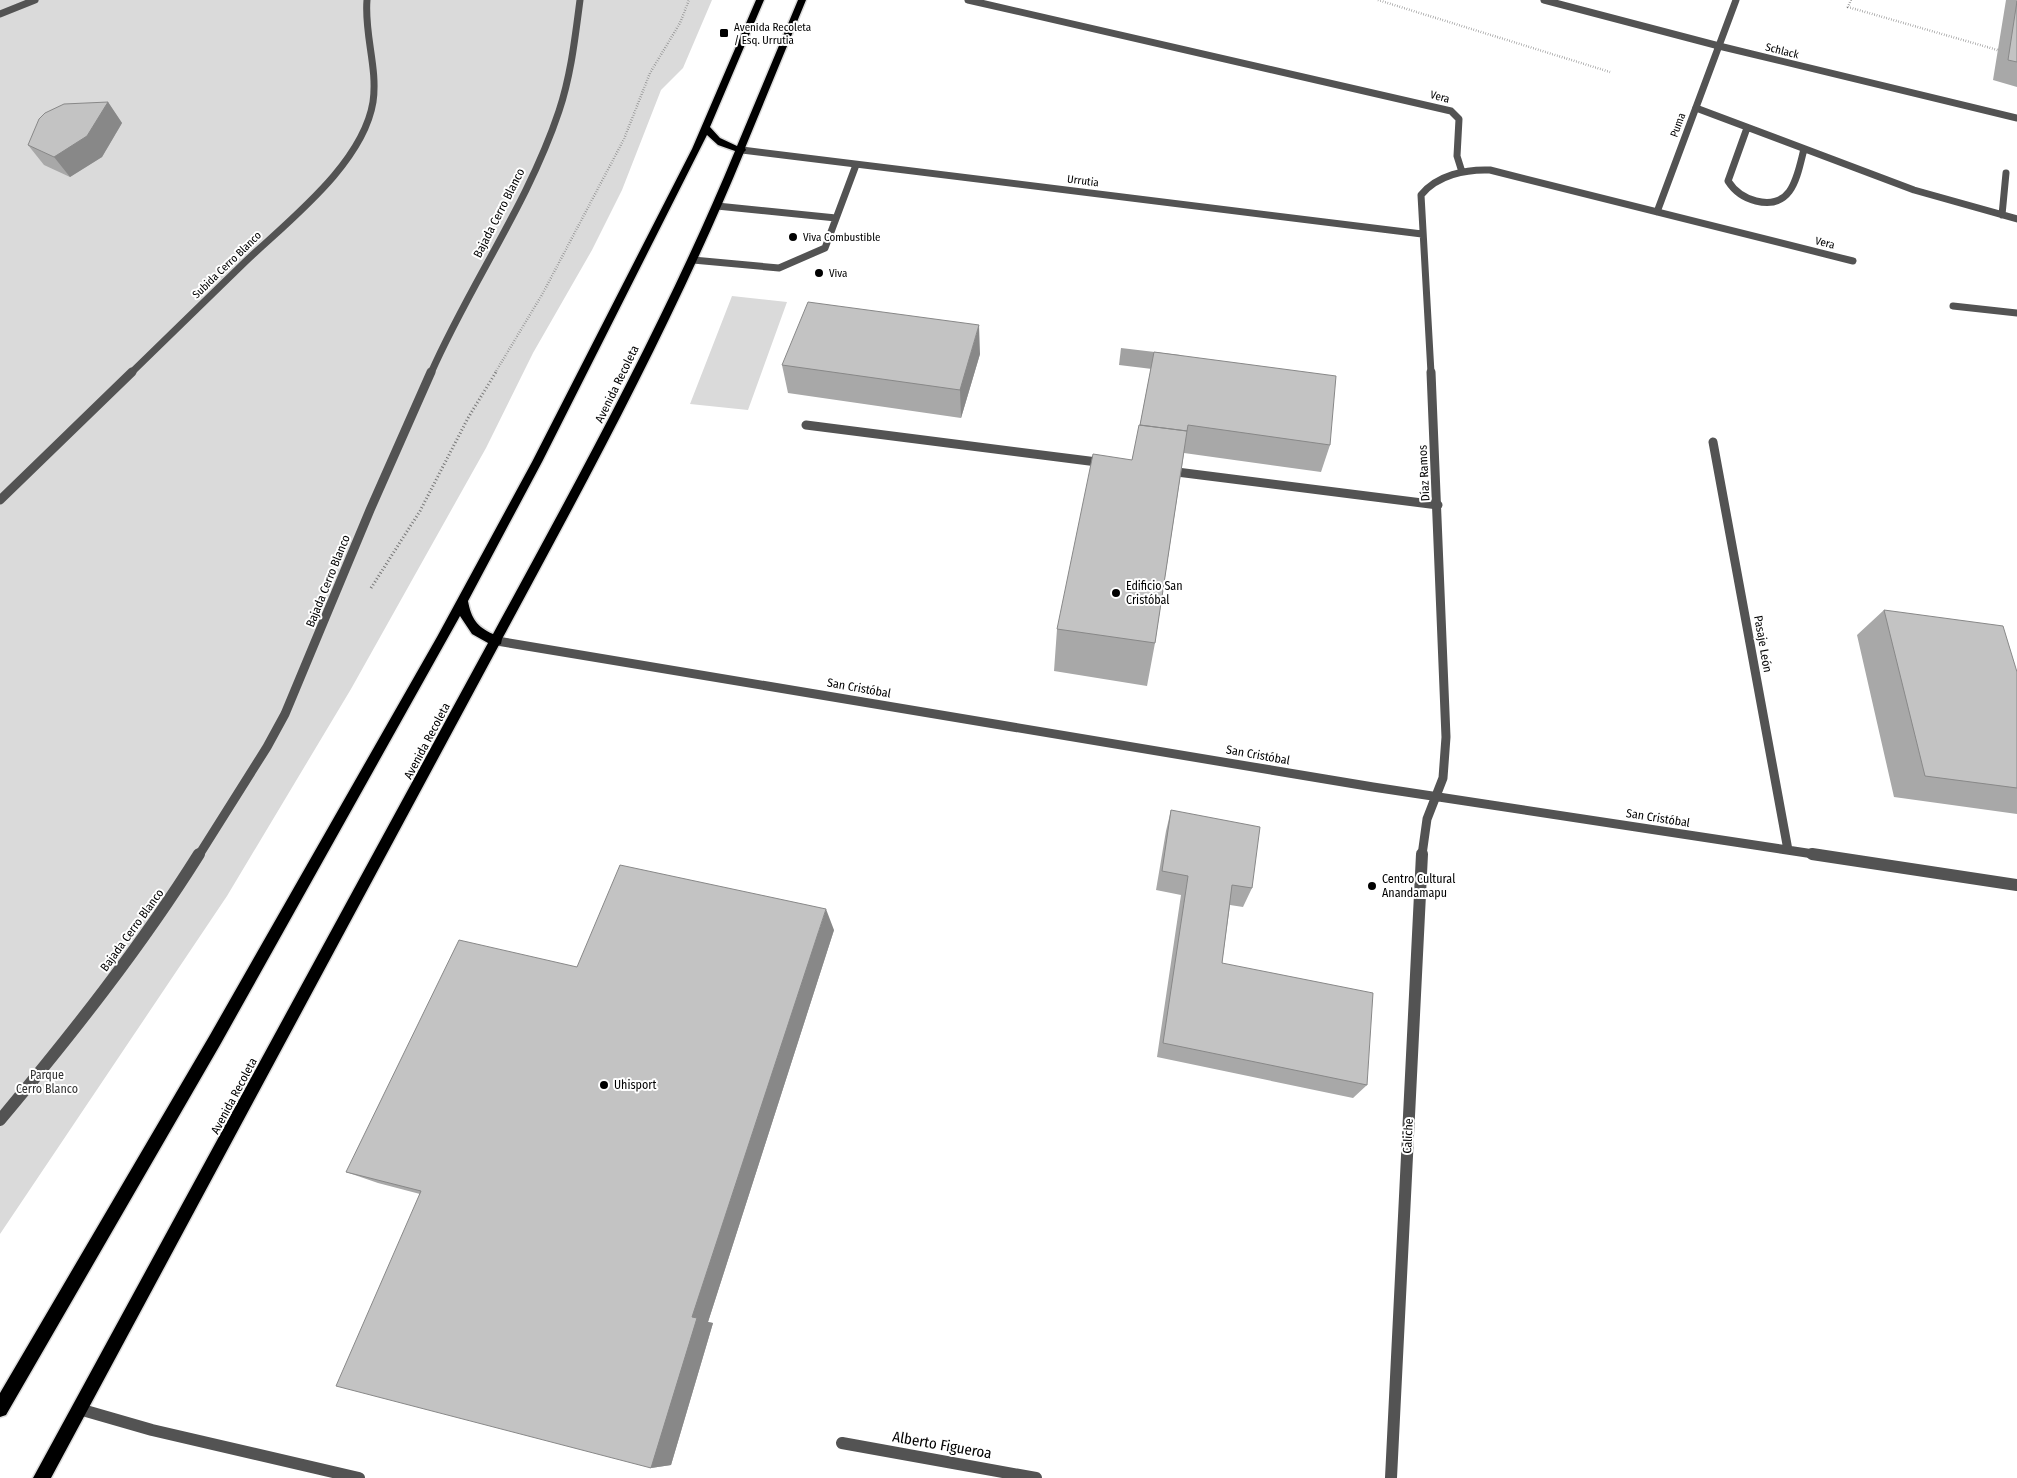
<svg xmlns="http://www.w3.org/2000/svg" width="2017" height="1478" font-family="'Fira Sans Condensed',sans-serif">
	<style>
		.green { fill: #dadada }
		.water { fill: #a1a1a1 }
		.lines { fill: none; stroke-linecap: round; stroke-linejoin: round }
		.primary-casing { stroke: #dbdbdb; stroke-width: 3 }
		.path-far1 { stroke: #757575; stroke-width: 2.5; stroke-dasharray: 0.5 2; stroke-linecap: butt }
		.path { stroke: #757575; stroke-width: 3; stroke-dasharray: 1 2.5; stroke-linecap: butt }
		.service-far2 { stroke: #535353; stroke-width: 7 }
		.service-far1 { stroke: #535353; stroke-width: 9 }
		.service { stroke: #535353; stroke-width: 12 }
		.minor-far2 { stroke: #535353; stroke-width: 7 }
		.minor-far1 { stroke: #535353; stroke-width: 9 }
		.minor { stroke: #535353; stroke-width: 12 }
		.primary { fill: #000; fill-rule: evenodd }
		.wall { fill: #a8a8a8 }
		.shaded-wall { fill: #888 }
		.building { fill: #c3c3c3; stroke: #888 }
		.poi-dot { fill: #000; stroke: #fff; stroke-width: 2 }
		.labels { text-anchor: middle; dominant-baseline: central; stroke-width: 4; stroke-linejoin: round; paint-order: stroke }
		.far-poi-label { font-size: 11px; fill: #000; stroke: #fff; text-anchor: start }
		.far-street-label { font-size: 11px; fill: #000; stroke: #fff }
		.street-label { font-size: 12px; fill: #000; stroke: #fff }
		.poi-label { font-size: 12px; fill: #000; stroke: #fff; text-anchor: start }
		.park-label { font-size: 12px; fill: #313131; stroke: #fff }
		.near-street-label { font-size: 15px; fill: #000; stroke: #fff }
	</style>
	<rect width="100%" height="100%" fill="#fff"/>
	<path class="green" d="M0,0H712L683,68L661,90L622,190L592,250L533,353L486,448L351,689L227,896L0,1234Z
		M732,296L787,302L748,410L690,404Z"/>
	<path class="water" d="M1121,348L1180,355L1177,372L1119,365Z"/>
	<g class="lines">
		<defs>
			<path id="primary" d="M756,0H764L710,127L720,138L737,146L798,0H806L745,148L746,150L744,152C675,320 588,480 502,639L501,644L499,645L51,1478H33L488,643L472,634L460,616L220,1045L6,1415L0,1417V1393L210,1035L437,637L532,462L692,149ZM707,135L718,145L735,151C666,318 579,476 493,634C477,627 471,618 468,601L542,462Z"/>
		</defs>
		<use href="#primary" class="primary-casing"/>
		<path class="path-far1" d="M1378,0L1610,72
			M1851,0L1848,7L2001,51
			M495,373L543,293L624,139L650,73L680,23L689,0"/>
		<path class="path" d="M371,588L420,511L468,418L496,372"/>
		<path class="service-far2" d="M0,14L35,0
			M1696,108L1914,190L2017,219
			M1747,128L1728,181C1735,192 1744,198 1756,201C1793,210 1797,176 1804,149
			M717,206L836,218
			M2002,215L2006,173
			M693,260L779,268L825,248L856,165
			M131,373C169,336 207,299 245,262C288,221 363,164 373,102C378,68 364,34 367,0
			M431,373C470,284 528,204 559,111C571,75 575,38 580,0"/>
		<path class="service-far1" d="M806,425L1105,463
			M1169,471L1438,505
			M0,500L132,372
			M199,855L267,747L285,714L370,510L431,372"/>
		<path class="service" d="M0,1120C71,1035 140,948 199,854
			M79,1409L152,1430L359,1478"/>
		<path class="minor-far2" d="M968,0L1451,111L1459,119L1457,156L1462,172
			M1544,0L1719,46L2017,118
			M742,150L1422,234
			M1657,212L1736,0
			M1953,306L2017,313
			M1431,373L1421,195C1437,175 1466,169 1490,170L1853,261"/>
		<path class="minor-far1" d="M1713,442L1788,850
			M497,641L1373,787L1820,855
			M1422,855L1427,819L1443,778L1446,737L1431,372"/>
		<path class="minor" d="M1812,854L2017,885
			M842,1443L1036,1478
			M1391,1478L1422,854"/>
		<use href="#primary" class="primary"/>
	</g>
	<path class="wall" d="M2006,0H2017V87L1993,80Z
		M108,102L122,123L102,157L70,177L44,165L28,145Z
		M1154,352L1330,445L1321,472L1184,453L1155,643L1147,686L1054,671L1057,629L1132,460L1140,425Z
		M980,354L961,418L788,393L782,365Z
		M1884,610L2017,672V814L1894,797L1857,635Z
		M1171,810L1252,888L1243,907L1230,905L1222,963L1367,1085L1353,1098L1157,1057L1181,895L1156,890L1166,831Z
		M834,930L708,1322L713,1323L671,1465L651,1468L420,1194L378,1183L346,1172L577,967Z"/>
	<path class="shaded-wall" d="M108,102L122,123L102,157L70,177L54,157Z
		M979,325L980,354L961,418L960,390Z
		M826,909L834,930L708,1322L713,1323L671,1465L651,1468L692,1317Z"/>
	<path class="building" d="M2017,1V62L2008,60Z
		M108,102L87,136L54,157L28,145L39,119L45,113L64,104Z
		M808,302L979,325L960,390L782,365Z
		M1154,352L1336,376L1330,445L1188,425L1187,431L1140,425Z
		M1139,425L1187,431L1155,643L1057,629L1093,454L1132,460Z
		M1884,610L2003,626L2017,672V788L1925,776Z
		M1171,810L1260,827L1252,888L1232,885L1222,963L1373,993L1367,1085L1163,1043L1188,876L1162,871Z
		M620,865L826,909L692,1317L697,1318L651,1468L336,1386L421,1191L346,1172L459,940L577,967Z"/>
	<g class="poi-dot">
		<rect x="719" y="28" width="10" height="10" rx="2.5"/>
		<circle cx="793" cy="237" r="5"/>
		<circle cx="819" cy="273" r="5"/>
		<circle cx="1116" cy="593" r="5"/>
		<circle cx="1372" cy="886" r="5"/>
		<circle cx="604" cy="1085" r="5"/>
	</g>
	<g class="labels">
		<g class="far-poi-label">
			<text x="734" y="27">Avenida Recoleta<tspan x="734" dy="13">/ Esq. Urrutia</tspan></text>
			<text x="803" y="237">Viva Combustible</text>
			<text x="829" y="273">Viva</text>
		</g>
		<g class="far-street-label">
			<text transform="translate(1782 51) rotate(14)">Schlack</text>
			<text transform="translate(1440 97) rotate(15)">Vera</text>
			<text transform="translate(1678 125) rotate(-70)">Puma</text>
			<text transform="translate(1083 181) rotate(7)">Urrutia</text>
			<text transform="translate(1825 243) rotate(14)">Vera</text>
			<text transform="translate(227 265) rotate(-44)">Subida Cerro Blanco</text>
		</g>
		<g class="street-label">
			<text transform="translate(499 213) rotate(-63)">Bajada Cerro Blanco</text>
			<text transform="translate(617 384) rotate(-64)">Avenida Recoleta</text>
			<text transform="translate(1424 473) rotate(-93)">Díaz Ramos</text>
			<text transform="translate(328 581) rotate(-68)">Bajada Cerro Blanco</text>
			<text transform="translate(1763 644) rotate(80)">Pasaje León</text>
			<text transform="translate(859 688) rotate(10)">San Cristóbal</text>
			<text transform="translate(427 741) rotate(-62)">Avenida Recoleta</text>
			<text transform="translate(1258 755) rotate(10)">San Cristóbal</text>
			<text transform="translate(1658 818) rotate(9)">San Cristóbal</text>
			<text transform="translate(132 930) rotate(-54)">Bajada Cerro Blanco</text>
			<text transform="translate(234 1096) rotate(-62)">Avenida Recoleta</text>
			<text transform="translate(1408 1136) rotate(-87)">Caliche</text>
		</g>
		<g class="poi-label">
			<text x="1126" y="586">Edificio San<tspan x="1126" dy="14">Cristóbal</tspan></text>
			<text x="1382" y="879">Centro Cultural<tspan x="1382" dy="14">Anandamapu</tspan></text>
			<text x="614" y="1085">Uhisport</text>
		</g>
		<g class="park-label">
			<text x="47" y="1075">Parque<tspan x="47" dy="14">Cerro Blanco</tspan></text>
		</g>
		<g class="near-street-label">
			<text transform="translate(942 1445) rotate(10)">Alberto Figueroa</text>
		</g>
	</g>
</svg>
